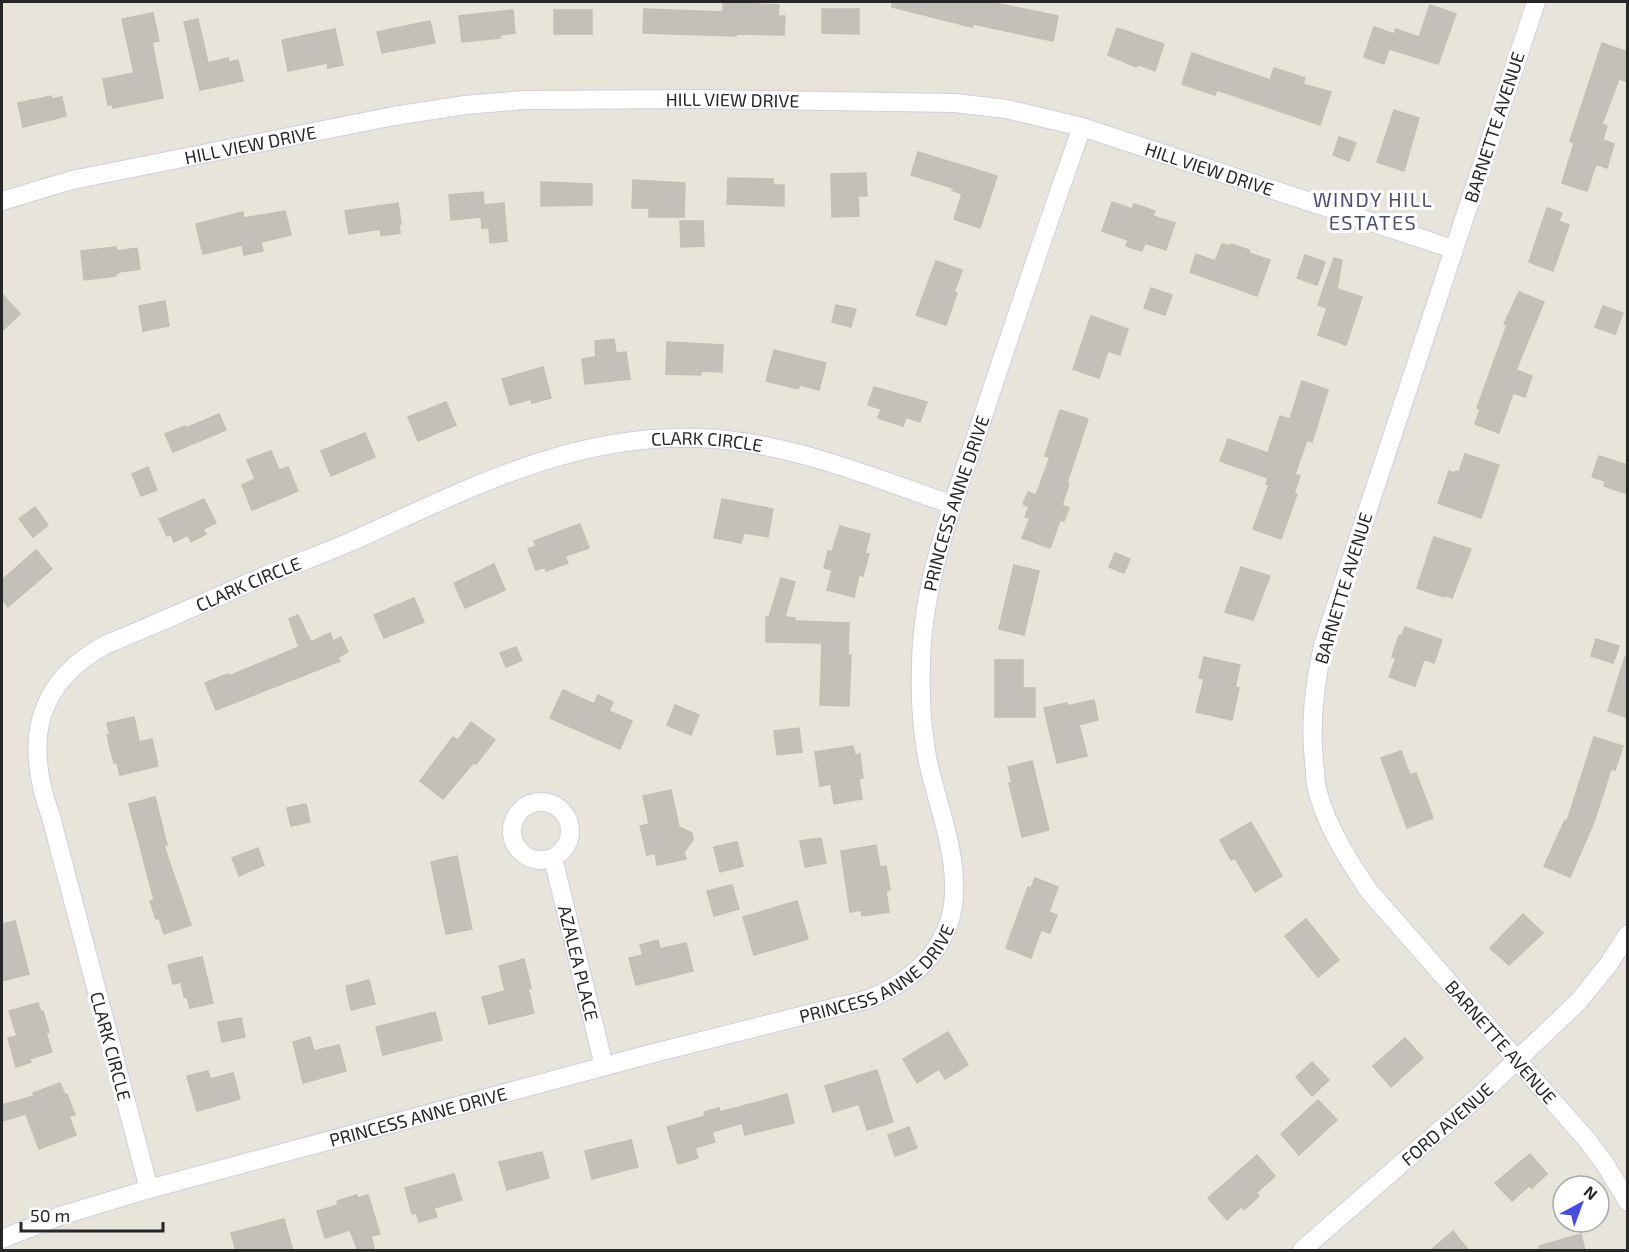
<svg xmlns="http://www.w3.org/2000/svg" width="1629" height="1252" font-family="'Exo 2',sans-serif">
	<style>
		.building { fill: #c3c0b9; stroke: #c3bfb3; stroke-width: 1.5 }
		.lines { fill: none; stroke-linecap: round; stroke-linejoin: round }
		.minor-casing { stroke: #cecfdf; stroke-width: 20 }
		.minor { stroke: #fff; stroke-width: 18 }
		.labels { text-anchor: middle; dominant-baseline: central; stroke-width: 6; stroke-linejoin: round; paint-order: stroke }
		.street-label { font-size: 18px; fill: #262626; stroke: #fff }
		.neighbourhood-label { font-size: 20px; letter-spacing: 1.5px; fill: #4b4d73; stroke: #fff }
	</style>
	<rect width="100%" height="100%" fill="#e8e4d9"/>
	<path class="building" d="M723,2H756V4L779,5L778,16H785L784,35L736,34V36L643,33L644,9L723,12Z
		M892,2H990L1058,16L1053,41L973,24L972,27L892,7Z
		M1430,5L1456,14L1438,64L1389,49L1384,64L1364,57L1374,27L1394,34L1396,29L1419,37Z
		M822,9H859V34L822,33Z
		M513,10L515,33L500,35V38L462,42L459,16Z
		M554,10H592V34H554Z
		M153,13L159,41L152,42L163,98L113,108L112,104L108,105L103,79L134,73L122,19Z
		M198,19L208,63L228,58L229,62L238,60L243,81L200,90L184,22Z
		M430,21L435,43L382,53L377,32Z
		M1117,28L1164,44L1155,71L1137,64L1136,67L1108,55Z
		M335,29L343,65L328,68L327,63L288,71L282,40Z
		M1602,43L1628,52V82L1619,79L1602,124L1607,126L1603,140L1614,144L1607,168L1596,164L1587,191L1562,183L1574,143L1570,141Z
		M1192,53L1270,80L1274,68L1305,78L1303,84L1331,92L1320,125L1217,90L1215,95L1182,84Z
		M51,96L52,99L62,97L66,116L23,127L18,103Z
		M1394,110L1419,118L1404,171L1377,162Z
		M1339,137L1356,143L1349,161L1333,155Z
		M918,152L997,176L980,228L954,219L962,194L952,190L953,188L911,175Z
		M866,173L867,196H858L859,216L832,217L831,174Z
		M728,178L773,179V185H784V206L727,204Z
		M633,180L685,183L684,217H649V208H632Z
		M541,182L592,184V205L541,206Z
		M483,192L484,205L504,203L507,241L490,243L489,228H482L481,217L451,220L449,195Z
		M1112,202L1132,209L1134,204L1155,211L1153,216L1175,223L1166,250L1145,243L1142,251L1126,246L1128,240L1102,231Z
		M398,203L401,224H399L400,233L381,236L380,229L349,234L345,211Z
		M1547,208L1562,213L1559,221L1569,225L1553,271L1529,262Z
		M285,211L291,235L261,242L263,251L244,255L242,245L203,254L196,224L243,212L244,218Z
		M680,221H703L704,246L681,247Z
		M1222,244L1230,246L1231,244L1249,250V253L1270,260L1257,296L1190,272L1196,254L1215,261Z
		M116,247L117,251L137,248L140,269L119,272V273L116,274V276L84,280L81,251Z
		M1305,255L1325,262L1317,285L1297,278Z
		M1334,258L1342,260L1337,289L1362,297L1346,345L1318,335L1327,308L1318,305Z
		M936,261L962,270L954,292L957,293L946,325L916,315Z
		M1151,288L1172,295L1165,315L1144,308Z
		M1519,292L1544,302L1516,370L1532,376L1525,397L1513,393L1499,433L1475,424L1480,409L1477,408L1507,325L1504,324Z
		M2,294L20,314L2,331Z
		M165,301L169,326L143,331L139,306Z
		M836,305L856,309L851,327L832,322Z
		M1603,306L1623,313L1615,334L1595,327Z
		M1091,316L1128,329L1120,355L1108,351L1099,378L1073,369Z
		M614,339L616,353L626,352L630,379L585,384L582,359L596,357L595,341Z
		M667,342L723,345L722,372L701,371V375L666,374Z
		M774,350L826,363L819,390L800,385L798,389L766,381Z
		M543,367L551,398L532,403L531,399L510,405L502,379Z
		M1302,381L1328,390L1312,442L1307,440L1295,474L1300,476L1294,493L1297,494L1281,539L1253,529L1269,485L1266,484L1268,478L1220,461L1228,439L1268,453L1280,416L1290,419Z
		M874,387L927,402L920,422L906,417L903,426L878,418L881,409L868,405Z
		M446,402L456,425L418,441L408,417Z
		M1060,410L1088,419L1067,483L1069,484L1062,505L1069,508L1064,521L1060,520L1050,548L1022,538L1030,518L1025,517L1029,507L1023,504L1028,492L1036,495L1050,457L1045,456Z
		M219,414L226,430L173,452L165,434L185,426L186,428Z
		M365,433L375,457L331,476L321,451Z
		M271,451L279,470L288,467L298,491L252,510L242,485L255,479L247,460Z
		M1465,454L1499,465L1481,518L1438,503L1449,471L1455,473L1456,471L1459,472Z
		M1599,456L1628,465V484L1625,493L1604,486L1605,481L1592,477Z
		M148,467L157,490L141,496L132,474Z
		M204,499L216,523L203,529L206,534L191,542L188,535L174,542L171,534L167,536L159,519Z
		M722,499L773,509L768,537L744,533L741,543L714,538Z
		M35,507L48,525L33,537L19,519Z
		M580,524L589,548L565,556L568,563L546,571L545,567L536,570L528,549L536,546L534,541Z
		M840,526L870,534L865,553L869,554L863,576L859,575L854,597L827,590L832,570L824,568L828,551L832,552Z
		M1434,537L1471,549L1452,598L1445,595L1444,597L1417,588Z
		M36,550L52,569L8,607L2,599V580Z
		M1115,553L1130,559L1124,573L1109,567Z
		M494,564L505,590L465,608L454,583Z
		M1014,565L1039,571L1024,635L999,629Z
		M1241,567L1270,576L1253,620L1225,612Z
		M781,578L795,582L785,617L795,618V621L849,623L848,655H851L849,706L820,705L822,643L766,642V617H769Z
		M414,598L424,622L384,638L374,615Z
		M298,615L311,642L330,633L333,641L341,637L348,652L338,657L340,661L216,710L205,683L228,674L229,676L299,647L289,619Z
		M1405,627L1442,640L1434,663L1424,659L1415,686L1389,677L1396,658L1392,657L1399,635L1402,636Z
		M1596,639L1619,646L1613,663L1591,656Z
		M516,647L522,660L506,667L500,653Z
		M1204,657L1240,665L1235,687L1239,688L1232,720L1196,712L1204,679L1199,678Z
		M1625,657L1628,658V718L1608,711Z
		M995,660H1023V688H1035V717H995Z
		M563,690L594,704L598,695L613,702L609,711L632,721L620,749L550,718Z
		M1094,700L1098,720L1079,725L1087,756L1057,763L1044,708L1067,703V706Z
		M675,705L699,715L691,735L667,725Z
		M134,717L139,742L152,739L158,766L120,775L117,763H114L107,735H110L107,723Z
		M471,722L495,740L476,764L474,762L443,799L420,781L453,737L458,740Z
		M799,728L802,752L777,755L774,731Z
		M1594,737L1623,746L1615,770L1611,769L1594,822L1570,877L1544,866L1565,820L1567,821Z
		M853,746L855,755L860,754L863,778L859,779L862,799L834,804L831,784L820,786L815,752Z
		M1401,751L1410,775L1416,773L1433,818L1407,828L1381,758Z
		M1032,761L1049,830L1022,837L1009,783H1012L1008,767Z
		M671,790L679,827L692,833L693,840L684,852L686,859L657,865L655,853L647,855L640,826L649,824L643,796Z
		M155,797L167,845L164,846L191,925L164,934L159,918L156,919L150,901L154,900L129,804Z
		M306,804L310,822L291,826L287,808Z
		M1251,822L1282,876L1255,892L1235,858L1231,860L1220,840Z
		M821,838L826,863L805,867L800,841Z
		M737,842L743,866L720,872L714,847Z
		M876,845L880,867L886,866L890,890L886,891L889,912L862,916L861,910L850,912L841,851Z
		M258,848L264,865L239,876L232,858Z
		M457,856L472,929L446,934L431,862Z
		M1035,878L1058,887L1049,912L1057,915L1050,933L1041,930L1031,958L1006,948L1028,887L1031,888Z
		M732,885L739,909L714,916L707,891Z
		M797,901L808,939L754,955L743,917Z
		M1523,914L1543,933L1509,965L1490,948Z
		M1306,919L1339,960L1318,977L1285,936Z
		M15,921L29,974L2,981V924Z
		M658,940L660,949L686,943L693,971L636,985L629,958L643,955L640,945Z
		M202,957L213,1003L190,1008L187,996L184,997L181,982L173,984L168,965Z
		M524,959L531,988L528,989L534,1013L489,1024L482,997L505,991L499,966Z
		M369,980L375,1004L351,1010L346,986Z
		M38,1003L41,1012L43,1011L49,1032L46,1033L52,1052L29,1059L31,1062L16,1067L8,1038L17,1036L9,1011Z
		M435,1012L442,1040L383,1055L376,1027Z
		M241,1018L245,1037L222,1042L218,1022Z
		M948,1032L968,1065L945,1079L939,1069L917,1083L903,1059Z
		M310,1037L314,1051L339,1045L346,1071L303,1083L293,1042Z
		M1405,1038L1423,1058L1391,1087L1373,1066Z
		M1312,1062L1329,1080L1312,1096L1296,1077Z
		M877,1070L893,1122L867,1130L859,1104L833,1112L825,1086Z
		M208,1071L210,1079L233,1073L240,1099L197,1111L187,1076Z
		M60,1083L65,1095L67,1094L75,1115L69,1116L76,1135L39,1149L26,1114L2,1121V1105L34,1096L33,1093Z
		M787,1094L794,1123L745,1135L742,1123L712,1132L715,1142L695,1148L698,1158L678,1164L667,1127L705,1116L704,1112L719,1108L720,1112Z
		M1318,1100L1337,1120L1299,1155L1281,1134Z
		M909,1127L917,1148L895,1156L888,1135Z
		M631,1140L638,1167L592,1179L585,1151Z
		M542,1152L549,1178L507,1190L499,1162Z
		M1530,1154L1547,1174L1532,1188L1530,1185L1512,1201L1495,1183Z
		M1257,1155L1275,1176L1256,1193L1259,1196L1244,1210L1242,1206L1227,1220L1208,1198Z
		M454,1174L462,1200L434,1208L437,1217L419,1222L416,1213L412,1214L405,1188Z
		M357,1195L358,1198L368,1195L380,1234L371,1236L374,1248L365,1251H358L350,1230L325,1238L317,1211L338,1205L337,1201Z
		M284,1219L293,1251H236L231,1233Z
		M1453,1231L1469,1251H1430Z
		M1581,1234L1585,1251H1539V1246Z"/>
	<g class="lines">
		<defs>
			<g id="minor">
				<path id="s1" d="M1536,2L1324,642C1314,685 1309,726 1315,770C1315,778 1316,786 1318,793C1328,829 1349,861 1369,891L1587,1140L1605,1164L1628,1202"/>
				<path id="s2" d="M2,201L72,180L394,116L465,105L524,100L697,99L955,103L1006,109L1082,127L1453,249"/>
				<circle cx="541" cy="831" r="29"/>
				<path id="s3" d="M553,858L604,1066"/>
				<path id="s4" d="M149,1189L51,817C24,743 34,683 107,644C156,624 205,602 253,581C285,567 318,556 350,542C464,491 571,433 699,438C787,441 871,477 953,505"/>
				<path id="s5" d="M2,1239L60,1216L149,1189L650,1054L869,999C919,978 957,941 954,882C953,842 937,802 928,762C922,732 920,699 921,668C921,583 954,502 981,422C1014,323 1047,225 1082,127"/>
				<path id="s6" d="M1302,1250L1478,1097L1578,1002L1608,965L1628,934"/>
			</g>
		</defs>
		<use href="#minor" class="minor-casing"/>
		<use href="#minor" class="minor"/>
	</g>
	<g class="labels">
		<g class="street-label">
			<text stroke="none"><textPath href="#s2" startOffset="741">HILL VIEW DRIVE</textPath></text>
			<text transform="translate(1494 127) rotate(-72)">BARNETTE AVENUE</text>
			<text stroke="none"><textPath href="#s2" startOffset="255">HILL VIEW DRIVE</textPath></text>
			<text stroke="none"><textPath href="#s2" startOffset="1227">HILL VIEW DRIVE</textPath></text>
			<text stroke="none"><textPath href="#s4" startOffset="1227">CLARK CIRCLE</textPath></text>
			<text stroke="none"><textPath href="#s5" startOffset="1442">PRINCESS ANNE DRIVE</textPath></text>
			<text stroke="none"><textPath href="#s4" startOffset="741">CLARK CIRCLE</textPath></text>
			<text transform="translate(1343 588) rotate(-73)">BARNETTE AVENUE</text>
			<text stroke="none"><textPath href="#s3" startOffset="108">AZALEA PLACE</textPath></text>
			<text stroke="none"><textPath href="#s5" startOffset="920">PRINCESS ANNE DRIVE</textPath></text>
			<text stroke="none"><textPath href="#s1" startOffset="1138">BARNETTE AVENUE</textPath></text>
			<text transform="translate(111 1046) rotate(75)">CLARK CIRCLE</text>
			<text stroke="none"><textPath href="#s5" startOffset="434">PRINCESS ANNE DRIVE</textPath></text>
			<text stroke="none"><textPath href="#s6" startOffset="192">FORD AVENUE</textPath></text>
		</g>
		<g class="neighbourhood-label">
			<text x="1373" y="199">WINDY HILL<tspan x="1373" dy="23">ESTATES</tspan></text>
		</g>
	</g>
	<rect width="1629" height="1252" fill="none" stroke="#262626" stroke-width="6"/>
	<g transform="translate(1581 1204) rotate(41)"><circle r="28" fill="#ffffff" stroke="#a8a8a8" stroke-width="1.5"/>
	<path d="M0-4.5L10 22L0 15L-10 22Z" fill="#454de9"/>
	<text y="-9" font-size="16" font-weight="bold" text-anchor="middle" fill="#262626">N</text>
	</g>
	<path d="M21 1222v9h142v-9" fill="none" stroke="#262626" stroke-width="3"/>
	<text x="30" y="1222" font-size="18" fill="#262626" stroke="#ffffff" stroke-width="4.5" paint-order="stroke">50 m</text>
</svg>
